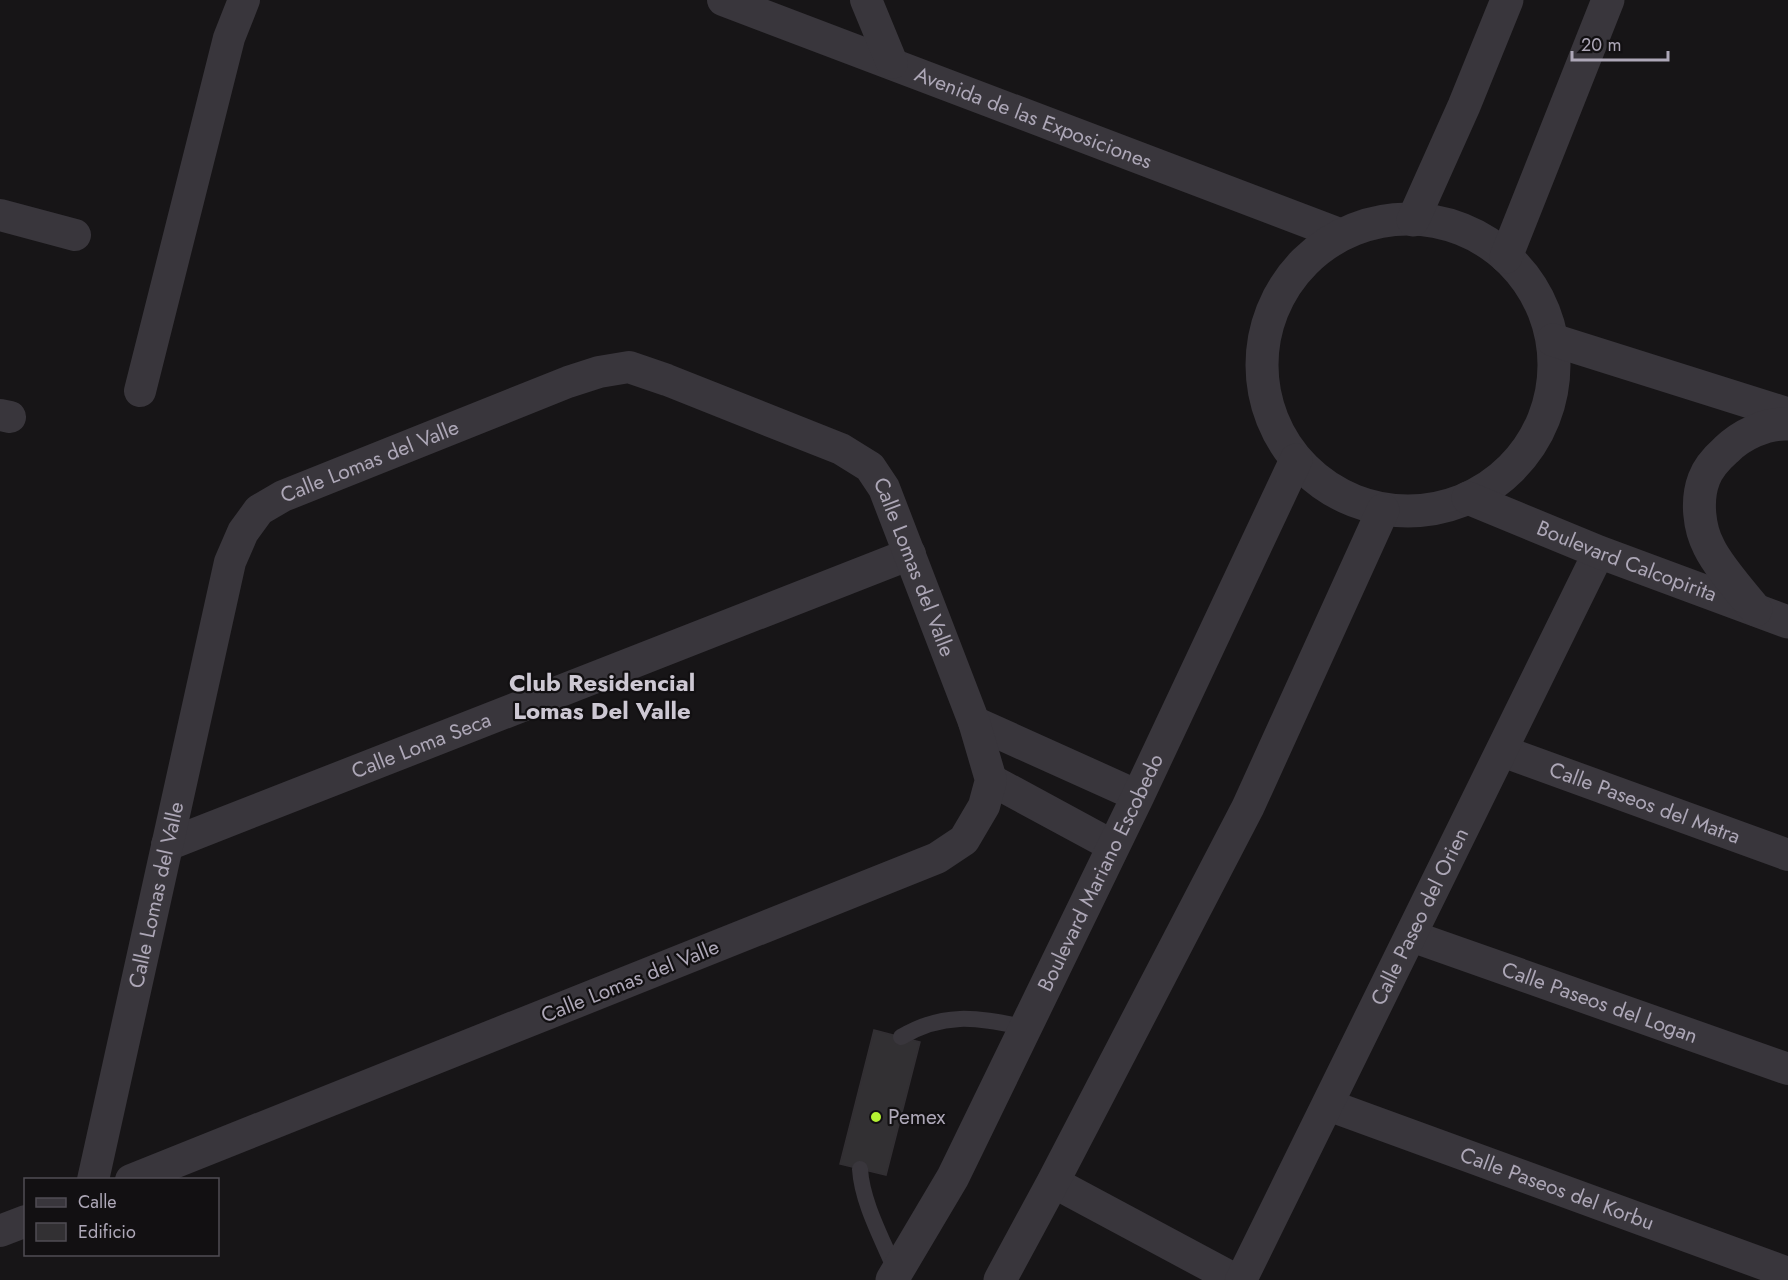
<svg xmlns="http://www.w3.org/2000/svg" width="1788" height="1280" font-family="Jost,sans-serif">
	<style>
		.building { fill: #323033; stroke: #322f33; stroke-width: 1.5 }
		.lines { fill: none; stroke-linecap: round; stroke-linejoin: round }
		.service { stroke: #39363c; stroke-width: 16 }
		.minor { stroke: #39363c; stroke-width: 32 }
		.tertiary { stroke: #39363c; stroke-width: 33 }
		.poi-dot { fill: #b5f233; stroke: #121012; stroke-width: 2 }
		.labels { text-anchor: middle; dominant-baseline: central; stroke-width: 4.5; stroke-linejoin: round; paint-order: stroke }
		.street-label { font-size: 21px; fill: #ada7b7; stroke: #121012 }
		.poi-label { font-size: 21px; fill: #ada7b7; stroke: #121012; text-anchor: start }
		.quarter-label { font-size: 24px; font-weight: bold; fill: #cdc8d3; stroke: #121012 }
	</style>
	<rect width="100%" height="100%" fill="#171517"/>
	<path class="building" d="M874,1030L920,1042L886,1175L840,1164Z"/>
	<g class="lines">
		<path class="service" d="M901,1037C945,1011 977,1018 1024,1027
			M860,1169C862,1203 883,1240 896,1272"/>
		<g class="minor">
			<path id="s1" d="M723,0L1342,235"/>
			<path d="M866,0L892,63"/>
			<path d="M0,215L75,235"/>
			<path d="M140,391L229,38L244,0"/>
			<path d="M0,415L10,417"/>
			<path d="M974,722L1138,796"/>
			<path id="s2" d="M1502,751L1788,855"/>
			<path d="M991,780L1113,846"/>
			<path id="s3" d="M167,845L910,554"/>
			<path id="s4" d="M1411,936L1788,1069"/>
			<path id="s5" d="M1328,1105L1788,1273"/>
			<path id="s6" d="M93,1180L230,562L243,532L259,510L283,496L568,382L599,372L629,367L667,380L841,449L870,467L884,488L974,722L991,780L984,806L964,840L937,858L131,1180"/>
			<path d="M1053,1182L1236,1280"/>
			<path d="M0,1231L26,1221"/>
			<path id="s7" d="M1241,1280L1599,552"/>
		</g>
		<g class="tertiary">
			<circle cx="1408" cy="365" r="146"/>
			<path d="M1413,220L1464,106L1507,0"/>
			<path d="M1506,257L1608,0"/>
			<path d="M1553,340L1788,414"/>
			<path id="s8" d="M1468,498L1599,552L1788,622"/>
			<path d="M1756,610C1742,593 1718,566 1709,547C1699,528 1696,500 1704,479C1708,468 1717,458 1726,450C1741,435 1766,423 1788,424"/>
			<path id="s9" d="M892,1280L953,1177L1138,796L1296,460"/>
			<path d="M1000,1280L1053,1182L1248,807L1383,510"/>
		</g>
	</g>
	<circle class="poi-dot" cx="876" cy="1117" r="6"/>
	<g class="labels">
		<g class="street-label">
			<text stroke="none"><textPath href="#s1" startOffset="332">Avenida de las Exposiciones</textPath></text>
			<text stroke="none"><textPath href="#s6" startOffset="814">Calle Lomas del Valle</textPath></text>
			<text stroke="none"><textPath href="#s8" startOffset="171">Boulevard Calcopirita</textPath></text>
			<text stroke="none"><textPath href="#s6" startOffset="1462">Calle Lomas del Valle</textPath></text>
			<text stroke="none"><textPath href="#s3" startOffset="273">Calle Loma Seca</textPath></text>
			<text stroke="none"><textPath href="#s2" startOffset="152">Calle Paseos del Matra</textPath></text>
			<text stroke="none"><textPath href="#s9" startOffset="458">Boulevard Mariano Escobedo</textPath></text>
			<text stroke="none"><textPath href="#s6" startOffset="292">Calle Lomas del Valle</textPath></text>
			<text stroke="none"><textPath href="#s7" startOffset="405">Calle Paseo del Orien</textPath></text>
			<text transform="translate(630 981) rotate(-22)">Calle Lomas del Valle</text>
			<text stroke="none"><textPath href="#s4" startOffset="200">Calle Paseos del Logan</textPath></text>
			<text stroke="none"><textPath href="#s5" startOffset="244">Calle Paseos del Korbu</textPath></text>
		</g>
		<g class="poi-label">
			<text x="888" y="1117">Pemex</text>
		</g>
		<g class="quarter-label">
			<text x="602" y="682">Club Residencial<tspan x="602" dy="28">Lomas Del Valle</tspan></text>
		</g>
	</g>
	<rect x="24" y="1178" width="195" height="78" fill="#121012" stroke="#504c54" stroke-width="1.5"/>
	<rect x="36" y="1198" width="30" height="9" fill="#39363c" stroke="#504c54" stroke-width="1.5"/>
	<text x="78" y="1208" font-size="18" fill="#ada7b7">Calle</text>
	<rect x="36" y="1223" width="30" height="18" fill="#323033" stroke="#504c54" stroke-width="1.5"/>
	<text x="78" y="1238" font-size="18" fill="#ada7b7">Edificio</text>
	<path d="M1572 51v9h96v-9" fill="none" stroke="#ada7b7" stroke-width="3"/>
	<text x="1581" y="51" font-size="18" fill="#ada7b7" stroke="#121012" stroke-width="4.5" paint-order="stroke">20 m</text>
</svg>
